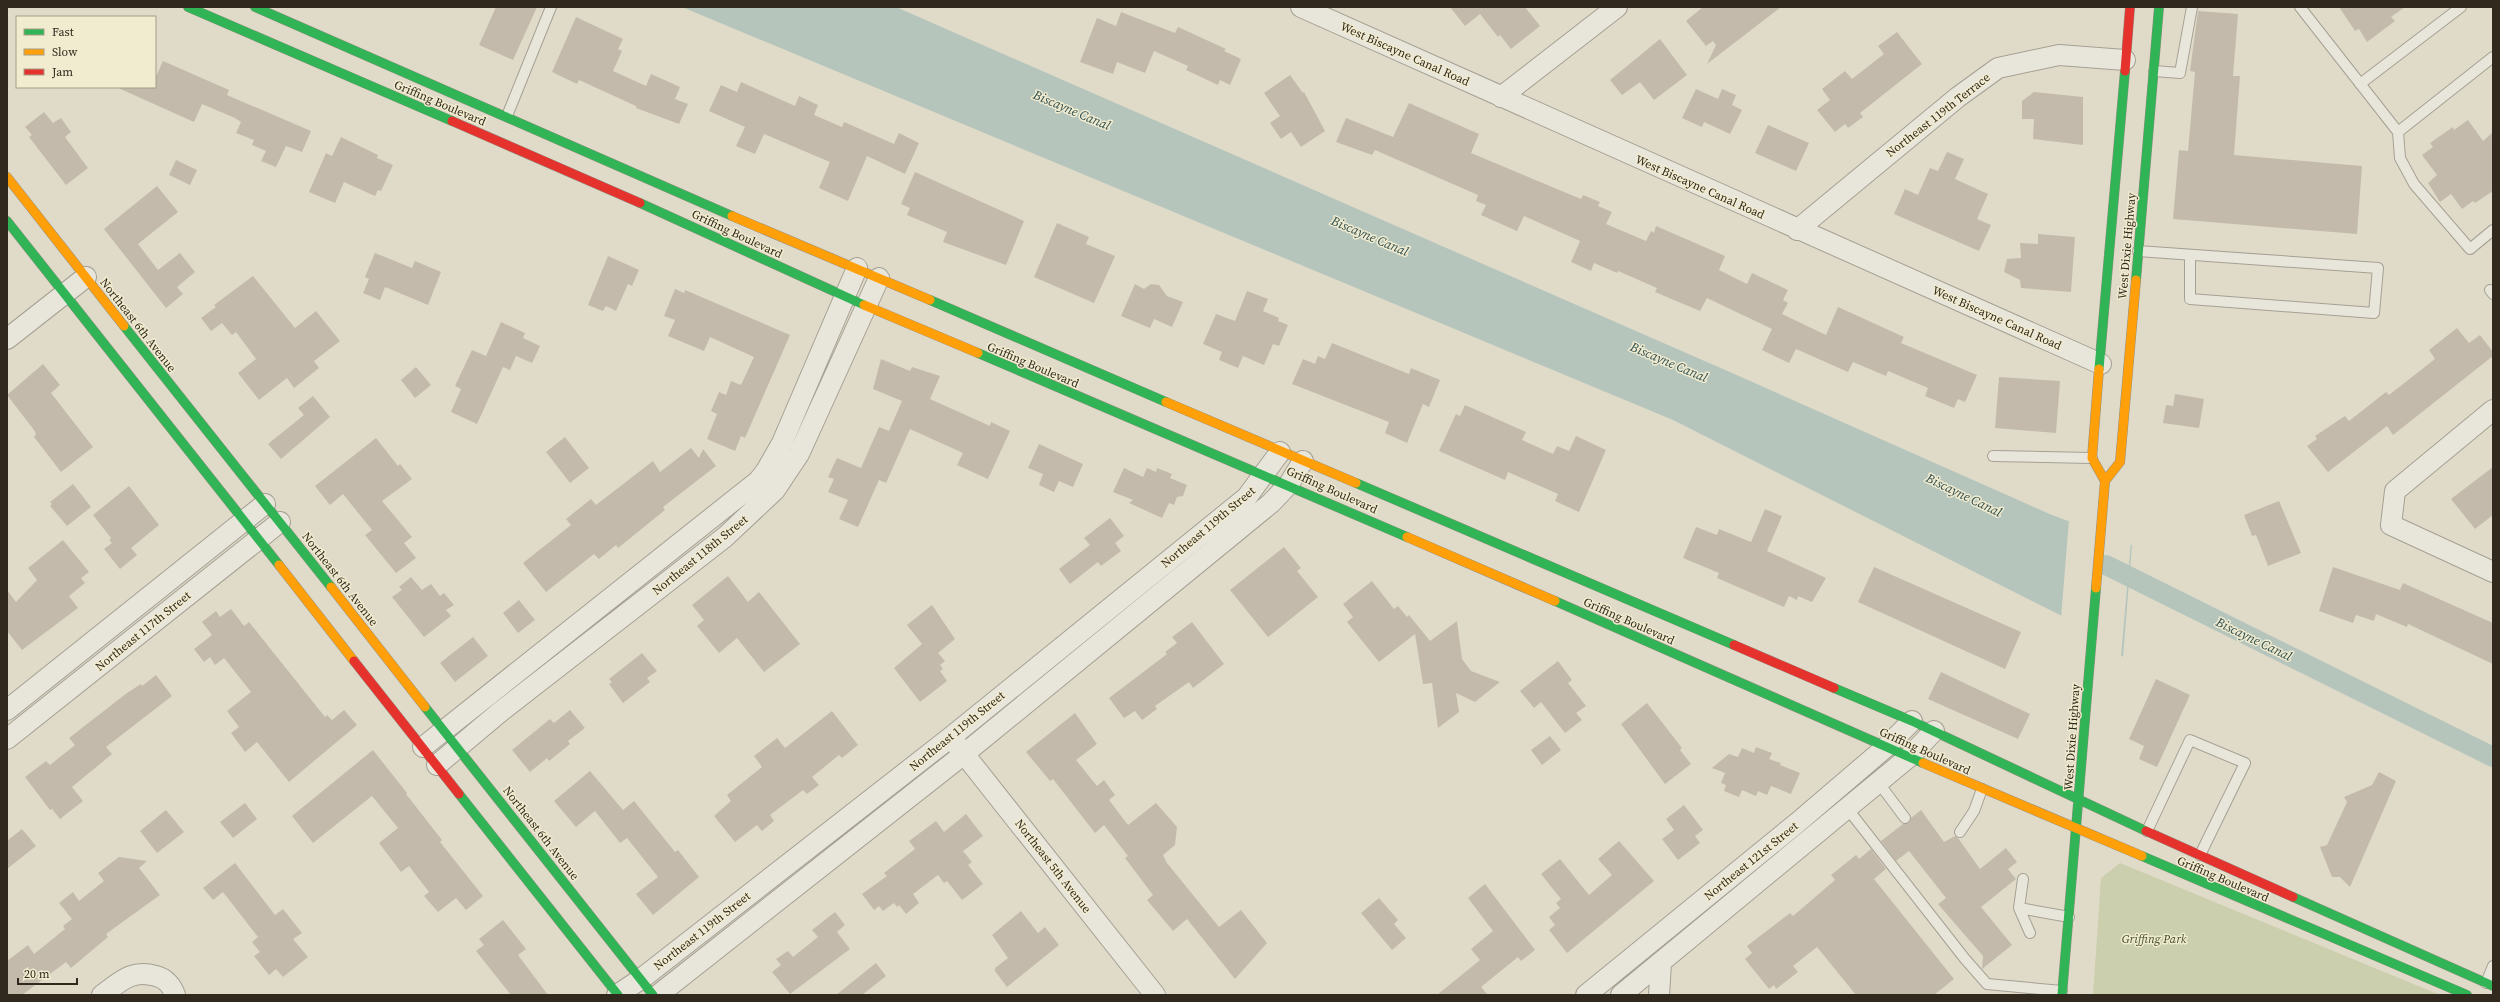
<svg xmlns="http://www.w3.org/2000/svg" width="2500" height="1002" font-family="'Source Serif 4',serif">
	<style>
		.green { fill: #cbcfad }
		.water { fill: #b5c5bc }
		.pier { fill: #e0dbc9 }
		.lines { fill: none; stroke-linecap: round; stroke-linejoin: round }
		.canal { stroke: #b5c5bc; stroke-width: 20 }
		.building { fill: #c3baab }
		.lane-casing { stroke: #a5a093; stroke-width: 12 }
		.street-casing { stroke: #a5a093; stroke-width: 22 }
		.fast-casing { stroke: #948f83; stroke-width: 10 }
		.slow-casing { stroke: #948f83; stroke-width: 10 }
		.jam-casing { stroke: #948f83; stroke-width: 10 }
		.lane { stroke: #e8e5db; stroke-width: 10 }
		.street { stroke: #e8e5db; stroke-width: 20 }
		.fast { stroke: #30b455; stroke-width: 9 }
		.slow { stroke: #ff9f0a; stroke-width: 9 }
		.jam { stroke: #e5322d; stroke-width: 9 }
		.labels { text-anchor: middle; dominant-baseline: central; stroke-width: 3; stroke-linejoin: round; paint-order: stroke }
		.street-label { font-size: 12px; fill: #31291d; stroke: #f1ebcf }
		.park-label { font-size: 12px; font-style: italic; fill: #3e4c26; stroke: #f1ebcf }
		.water-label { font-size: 13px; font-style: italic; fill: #2e4e50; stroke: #f1ebcf }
	</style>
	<rect width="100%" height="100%" fill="#e0dbc9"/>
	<path class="green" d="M2120,863L2440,995H2093L2101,878Z"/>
	<path class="water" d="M682,7H896L1732,373L2052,515L2132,545L2123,657L2060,615L1673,420Z"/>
	<path class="pier" d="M2069,520L2131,542L2121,657L2061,618Z"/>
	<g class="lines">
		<path class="canal" d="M2106,565L2493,757"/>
	</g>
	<path class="building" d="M496,7H537L513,60L479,45Z
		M1450,7H1525L1540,26L1511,49L1500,35L1498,37L1480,14L1465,26Z
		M1703,7H1781L1707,64L1716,45L1713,41L1706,46L1686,21Z
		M2339,7H2405L2391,17L2395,21L2367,42L2359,29L2355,31Z
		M2198,11L2238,14L2233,76H2240L2234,155L2362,166L2357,234L2173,219L2179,150L2188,151L2195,72L2190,71Z
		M1121,12L1175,33L1178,27L1226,49L1224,51L1241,59L1230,85L1220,80L1218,85L1186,70L1188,66L1154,51L1145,73L1117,62L1113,74L1080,62L1097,18L1116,26Z
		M576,17L623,39L618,49L622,51L613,71L646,86L651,74L680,87L675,99L688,104L679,124L636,108V106L579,80L577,84L552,72Z
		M1897,32L1922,64L1860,113L1863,117L1848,128L1845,124L1835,132L1817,110L1830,100L1822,89L1845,71L1852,79L1884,54L1878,46Z
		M1660,39L1687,75L1654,100L1640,82L1622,95L1610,80Z
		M163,61L229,90L227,95L311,131L302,152L286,146L276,167L261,161L266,151L252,145L254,140L236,133L241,122L235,118L202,104L194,122L116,87H155V79Z
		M1290,75L1303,93L1304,92L1325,131L1301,147L1291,132L1281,139L1270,123L1280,116L1264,93Z
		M741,82L795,106L799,96L818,105L814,115L842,127L844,122L894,144L899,133L919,143L905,174L867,156L848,201L819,188L830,162L764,134L755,154L736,146L745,127L709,111L721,85L737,92Z
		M1696,89L1718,99L1722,89L1736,95L1732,105L1742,110L1730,134L1704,122L1702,127L1682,118Z
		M2034,92L2083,97V145L2033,139L2034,119H2022V101Z
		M1409,103L1479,134L1471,153L1581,199L1583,195L1600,202L1598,206L1612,212L1606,224L1646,241L1651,231L1654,233L1656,226L1725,256L1719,270L1747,284L1752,273L1788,290L1783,300L1788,303L1782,314L1826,335L1838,307L1904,337L1901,343L1977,375L1965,402L1958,399L1954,408L1925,396L1928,388L1888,371L1886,376L1853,362L1848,372L1796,349L1789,363L1762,350L1772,329L1707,298L1700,311L1655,292L1657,288L1618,271L1617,273L1594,263L1591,271L1571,262L1580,241L1524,216L1517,231L1481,215L1486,205L1476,201L1478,195L1375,150L1372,155L1336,142L1346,118L1393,137Z
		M44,112L53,123L61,118L71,132L65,137L88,168L66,185L29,137L32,135L25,127Z
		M2468,120L2483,141L2493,132V191L2475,203L2473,201L2462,209L2451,194L2440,202L2428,183L2437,175L2422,155L2433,147L2430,143L2453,127L2454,130Z
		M1768,125L1809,143L1796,171L1755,153Z
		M341,137L378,155L377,158L393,165L381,191L378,190L375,196L344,182L335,203L309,192L326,153L332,156Z
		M1947,152L1964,159L1955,179L1988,194L1977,219L1991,225L1979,251L1894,214L1905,189L1918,195L1930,168L1938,171Z
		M176,160L197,170L190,185L169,175Z
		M915,172L1024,221L1006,265L943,242L947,232L907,215L910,208L901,204Z
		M157,186L178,212L138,244L158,270L180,253L195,272L177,287L183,294L166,308L104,229Z
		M1057,223L1089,237L1086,244L1115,256L1094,303L1034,277Z
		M2038,234L2075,237L2071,292L2021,288L2020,280L2004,272L2007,259L2021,258L2020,243L2038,244Z
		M375,253L412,268L415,261L441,272L428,305L385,287L380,300L363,293L369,279L365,277Z
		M608,256L639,270L632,286L628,284L616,311L606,306L603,311L588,305Z
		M253,276L295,328L316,311L340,341L314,361L319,368L294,388L287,378L259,400L238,373L256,359L236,332L232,335L222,323L211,331L201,318L216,307L214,305Z
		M1135,284L1144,289L1151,284L1159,285L1167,296L1183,302L1172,327L1154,319L1150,328L1121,316Z
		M675,289L684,293L685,290L790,335L745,438L741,436L735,451L707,439L717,414L711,411L719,392L726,395L731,381L741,385L754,357L710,337L704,351L668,336L675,320L664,316Z
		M1247,291L1268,299L1263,311L1279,318L1278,321L1288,325L1279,346L1273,344L1264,365L1243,356L1238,368L1219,360L1222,352L1203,344L1216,314L1235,321Z
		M501,322L525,333L523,338L540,346L532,363L516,356L510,370L503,367L477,424L451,412L461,389L455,386L472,350L486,356Z
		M2457,328L2469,343L2480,335L2493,352V356L2393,435L2387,426L2328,472L2307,446L2317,439L2315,436L2345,416L2349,421L2386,392L2389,395L2435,359L2429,350Z
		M1332,343L1409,374L1411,368L1440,380L1429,407L1423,404L1407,443L1385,433L1389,422L1292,384L1303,359L1315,364L1318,356L1325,359Z
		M881,359L910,371L912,367L940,376L930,399L990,426L991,422L1010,431L988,479L957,465L963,453L910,429L886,483L879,480L858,527L839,519L848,500L828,492L834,479L828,477L837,458L861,468L879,427L889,431L902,401L873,389Z
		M43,364L60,385L51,393L93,447L61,472L34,437L36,434L34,430L7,395Z
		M416,367L431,385L415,398L401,380Z
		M1999,377L2060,381L2056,433L1995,428Z
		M2175,394L2204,399L2199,428L2163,423L2166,405L2173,406Z
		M313,396L330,417L281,459L268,444L304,415L298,408Z
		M1465,405L1526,432L1522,440L1553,454L1557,446L1569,451L1576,436L1606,450L1579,512L1555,501L1558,494L1508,472L1505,480L1439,451L1456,414L1460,416Z
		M565,437L589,468L570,483L546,452Z
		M376,438L398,466L400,464L412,479L382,501L412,537L404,543L416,558L396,573L365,535L372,530L343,494L330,505L315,486Z
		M1039,444L1083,464L1073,487L1059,481L1054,492L1039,485L1043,474L1028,468Z
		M691,448L699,458L703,449L716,466L663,507L665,510L618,548L616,545L599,559L594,554L546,592L523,563L571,525L566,519L591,499L596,505L653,461L660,472Z
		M2493,467V515L2475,529L2451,499Z
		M1124,468L1143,477L1147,468L1156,472L1157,468L1172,474L1170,478L1187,485L1183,496L1177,497L1174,505L1169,503L1162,518L1129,503L1133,500L1113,492Z
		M73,484L91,507L67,526L50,506L52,504L50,502Z
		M129,486L159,525L131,548L137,555L120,569L104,549L112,543L109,540L111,538L93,515Z
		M2279,501L2301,553L2268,566L2256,535L2252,536L2244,515Z
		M1765,509L1782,516L1767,551L1826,578L1812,602L1798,596L1797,600L1789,596L1784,607L1717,578L1719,573L1683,558L1696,527L1717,535L1719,529L1751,542Z
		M1110,518L1124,536L1115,543L1121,551L1101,566L1098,562L1070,584L1059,569L1090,545L1084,538Z
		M63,540L89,572L81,578L85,583L69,596L78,608L22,650L7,631V590L16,602L37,580L28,568Z
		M1284,547L1301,568L1297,571L1318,597L1268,637L1230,590Z
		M1874,567L2021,632L2005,669L1858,602Z
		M2333,567L2400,590L2403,583L2493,623V664L2408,624L2407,627L2376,614L2374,621L2356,615L2353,623L2319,611Z
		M728,576L748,602L759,592L800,644L764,672L737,638L719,653L697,626L704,620L692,605Z
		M411,577L422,590L431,584L440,596L444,593L454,605L446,610L451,616L424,637L392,597L402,590L399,587Z
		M1372,581L1394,609L1398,606L1407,617L1409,615L1430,641L1457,621L1462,659L1471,671L1500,682L1475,702L1456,693L1459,712L1438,728L1432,683L1423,684L1415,634L1379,662L1347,622L1353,617L1343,604Z
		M519,600L535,620L518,633L503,613Z
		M932,605L955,639L938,653L945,661L940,665L943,669L940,671L947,681L920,702L894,668L922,644L907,625Z
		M231,609L244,626L249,622L325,717L327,715L332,720L344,710L357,725L289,782L257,742L245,752L231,733L239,727L227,711L251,692L224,658L215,665L210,657L204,662L194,649L212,635L202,622L216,611L220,617Z
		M1192,622L1224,664L1193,688L1189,682L1155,706L1157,709L1142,720L1135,711L1124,718L1109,698L1167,654L1165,652L1177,643L1172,637Z
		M473,637L488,656L455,682L440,663Z
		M642,653L657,671L647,678L650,682L623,703L609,684L612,682L609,679Z
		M1558,661L1572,680L1568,683L1586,706L1576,713L1582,720L1565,733L1541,702L1534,708L1520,691Z
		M1941,672L2030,714L2018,739L1928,699Z
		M156,675L172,696L106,747L112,754L72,787L83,801L60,819L52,809L50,810L25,777L46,761L50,765L75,745L69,738L127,693L141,684L142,686Z
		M2156,679L2190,695L2157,767L2139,759L2144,746L2129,739Z
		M1647,703L1682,748L1680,750L1691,764L1665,784L1621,724Z
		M570,710L585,728L568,741L570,744L549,761L547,758L530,772L512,750L550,719L554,723Z
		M832,711L858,745L842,758L839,755L812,777L819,785L807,794L803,790L770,815L774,821L762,831L757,825L735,842L714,816L731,801L727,795L762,767L754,756L777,738L785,748Z
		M1075,713L1097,744L1076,760L1097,786L1104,780L1115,795L1109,800L1128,825L1156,803L1177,827L1175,845L1163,855L1167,863L1219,927L1241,910L1267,943L1235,979L1187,919L1173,931L1147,900L1153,895L1125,858L1128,856L1104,825L1095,833L1053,779L1050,781L1026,752Z
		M1550,736L1561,750L1542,765L1531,750Z
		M1756,747L1772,753L1769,759L1781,763L1780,765L1800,773L1791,794L1771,786L1767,795L1758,791L1756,796L1742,790L1739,797L1724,791L1726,785L1721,783L1725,773L1712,768L1729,754L1738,757L1742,748L1754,753Z
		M373,750L407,793L406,794L442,840L440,842L483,896L466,910L456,898L438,912L424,896L429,892L409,866L401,872L379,843L398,828L372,796L313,843L292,816Z
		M590,771L623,810L634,801L675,852L678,850L699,877L653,915L636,894L658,877L627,838L620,843L595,811L576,827L554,801Z
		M2379,772L2396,781L2350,887L2340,877H2332L2320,847L2327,845L2347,802L2344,797L2372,785Z
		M245,803L257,819L233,838L220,822Z
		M1684,805L1703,830L1695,836L1700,843L1678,860L1662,839L1674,830L1666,819Z
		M166,810L184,832L157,853L140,831Z
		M1921,810L1944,842L1955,836L1958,838L1980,869L2006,848L2017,862L2008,869L2016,879L1981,907L2012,945L1982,969L1983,956L1938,904L1946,898L1909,851L1896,861L1881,841L1903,824L1909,823L1911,818Z
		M966,814L983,836L963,851L972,862L968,865L983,884L962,900L947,881L944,883L938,875L913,894L919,903L906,914L899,905L897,907L894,903L883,911L879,906L874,910L862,894L887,876L884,873L915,849L909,841L936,821L944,832Z
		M22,829L36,846L7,869V841Z
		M1619,841L1654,881L1567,953L1549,930L1555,925L1549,917L1560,908L1556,903L1561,899L1541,874L1560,859L1589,895L1612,875L1598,859Z
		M1871,849L1886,869L1874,879L1954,979L1934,995H1856L1817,947L1793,966L1798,972L1776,989L1774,985L1769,989L1745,959L1752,953L1747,946L1790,913L1793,916L1835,880L1831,875L1856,855L1859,859Z
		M119,857L147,861L139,868L160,895L106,934L108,937L71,968L66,962L22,995H7V961L28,945L34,954L65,929L63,926L72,919L59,903L73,892L79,901L104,881L98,873Z
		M235,863L275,915L283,909L302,933L293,939L308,957L283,977L276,969L269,975L254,956L260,952L252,942L258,937L223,892L213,900L203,888Z
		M1485,884L1535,950L1521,961L1518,957L1481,987L1488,995H1437L1480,960L1471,949L1493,931L1468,898Z
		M1379,898L1398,920L1394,924L1406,938L1392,950L1361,913Z
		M1021,911L1038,933L1045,927L1059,945L1007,987L995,971V968L1008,958L992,935Z
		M835,912L845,925L837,932L850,949L790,994L772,972L781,965L776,959L788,951L793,957L818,937L812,930Z
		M503,920L526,949L518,955L548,995H511L476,951L484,945L479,939Z
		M876,963L886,976L862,995H836Z"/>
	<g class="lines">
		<defs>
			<path id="lane" d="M2300,7L2398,132L2493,57
				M2154,71L2180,73L2192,7
				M2360,84L2461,7
				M507,116L551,7
				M2398,132L2400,158L2414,184L2470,249L2493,230
				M2138,251L2378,268L2374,313L2190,299V255
				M2490,290L2493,294
				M1993,456L2092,458
				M1878,782L1905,818
				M1847,808L1965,959L1987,984L2062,991
				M2147,831L2190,740L2245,763L2200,855
				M1960,832L1974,811L1982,789
				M2023,879L2019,908L2030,933
				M2019,908L2069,917
				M2486,983L2493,966"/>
			<path id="street" d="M1301,7L2101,364
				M1501,97L1617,7
				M1797,230L1958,97L1998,68L2059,55L2125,60
				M7,339L86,277
				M2493,410L2395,491L2391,525L2493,572
				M7,710L265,504
				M7,739L280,522
				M957,745L1155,995
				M423,747L758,481L766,471L782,443L857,268
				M437,765L500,712L725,537L775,490L799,454L879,278
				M102,995C121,981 132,969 156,976C165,978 172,986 175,995
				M617,995L641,979L951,737L1247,497L1280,452
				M658,995L964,754L1271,503L1289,484L1303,461
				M1586,995L1797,823L1886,747L1912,721
				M1621,995L1909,757L1934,731
				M1659,995L1661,963"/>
			<path id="fast" d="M188,7L452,121
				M255,7L732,216
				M640,203L864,305
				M7,221L279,565
				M2136,280L2159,7
				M930,300L1166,402
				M124,326L331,587
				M978,353L1407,537
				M2099,369L2125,71
				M1356,483L1734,645
				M1555,601L1923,763
				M1834,688L1912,721L2146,831
				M425,707L653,995
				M459,794L618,995
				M2142,856L2467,995
				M2293,897L2493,986
				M2062,995L2096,588"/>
			<path id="slow" d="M7,177L124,326
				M732,216L930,300
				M864,305L978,353
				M1166,402L1356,483
				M2105,481L2120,462L2136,280
				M1407,537L1555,601
				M279,565L354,661
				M331,587L425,707
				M2096,588L2105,481L2092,458L2099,369
				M1923,763L2142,856"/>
			<path id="jam" d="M2125,71L2130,7
				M452,121L640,203
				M1734,645L1834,688
				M354,661L459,794
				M2146,831L2293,897"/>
		</defs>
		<use href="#lane" class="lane-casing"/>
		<use href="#street" class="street-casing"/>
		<use href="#fast" class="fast-casing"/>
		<use href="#slow" class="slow-casing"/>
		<use href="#jam" class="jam-casing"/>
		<use href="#lane" class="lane"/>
		<use href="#street" class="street"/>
		<use href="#fast" class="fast"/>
		<use href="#slow" class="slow"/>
		<use href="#jam" class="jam"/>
	</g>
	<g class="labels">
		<g class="street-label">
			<text transform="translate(1405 54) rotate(24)">West Biscayne Canal Road</text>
			<text transform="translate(440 103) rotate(23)">Griffing Boulevard</text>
			<text transform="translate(1938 115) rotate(-38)">Northeast 119th Terrace</text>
			<text transform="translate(1700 187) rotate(24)">West Biscayne Canal Road</text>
			<text transform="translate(737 234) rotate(25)">Griffing Boulevard</text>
			<text transform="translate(2127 246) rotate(-85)">West Dixie Highway</text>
			<text transform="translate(1997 318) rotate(24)">West Biscayne Canal Road</text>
			<text transform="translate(138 325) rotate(52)">Northeast 6th Avenue</text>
			<text transform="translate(1033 365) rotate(23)">Griffing Boulevard</text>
			<text transform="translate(1332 490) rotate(24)">Griffing Boulevard</text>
			<text transform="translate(1208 527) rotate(-40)">Northeast 119th Street</text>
			<text transform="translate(700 555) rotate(-39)">Northeast 118th Street</text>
			<text transform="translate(340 579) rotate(52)">Northeast 6th Avenue</text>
			<text transform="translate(1629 621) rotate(24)">Griffing Boulevard</text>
			<text transform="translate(143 631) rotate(-39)">Northeast 117th Street</text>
			<text transform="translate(957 731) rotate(-39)">Northeast 119th Street</text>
			<text transform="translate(2072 737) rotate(-86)">West Dixie Highway</text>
			<text transform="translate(1925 751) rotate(24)">Griffing Boulevard</text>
			<text transform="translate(541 833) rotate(52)">Northeast 6th Avenue</text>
			<text transform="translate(1751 861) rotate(-39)">Northeast 121st Street</text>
			<text transform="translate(1053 866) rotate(52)">Northeast 5th Avenue</text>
			<text transform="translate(2223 879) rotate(23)">Griffing Boulevard</text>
			<text transform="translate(702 931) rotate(-38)">Northeast 119th Street</text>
		</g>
		<g class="park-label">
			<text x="2154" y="939">Griffing Park</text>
		</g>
		<g class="water-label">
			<text transform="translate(1072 110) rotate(23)">Biscayne Canal</text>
			<text transform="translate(1370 236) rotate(23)">Biscayne Canal</text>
			<text transform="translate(1669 362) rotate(23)">Biscayne Canal</text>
			<text transform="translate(1964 495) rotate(26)">Biscayne Canal</text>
			<text transform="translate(2254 639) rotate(26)">Biscayne Canal</text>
		</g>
	</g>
	<rect width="2500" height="1002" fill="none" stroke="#31291d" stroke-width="16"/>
	<rect x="16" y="16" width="140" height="72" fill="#f1ebcf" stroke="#a49d88"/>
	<rect x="24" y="29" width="20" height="6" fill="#30b455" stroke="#a49d88"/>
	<text x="52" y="36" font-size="12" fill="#31291d">Fast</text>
	<rect x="24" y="49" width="20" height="6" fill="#ff9f0a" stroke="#a49d88"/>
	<text x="52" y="56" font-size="12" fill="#31291d">Slow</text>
	<rect x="24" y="69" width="20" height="6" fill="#e5322d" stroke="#a49d88"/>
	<text x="52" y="76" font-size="12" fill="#31291d">Jam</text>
	<path d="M18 978v6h59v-6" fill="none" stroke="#31291d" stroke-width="2"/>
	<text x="24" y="978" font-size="12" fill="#31291d" stroke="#f1ebcf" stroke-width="3" paint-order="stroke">20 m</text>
</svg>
